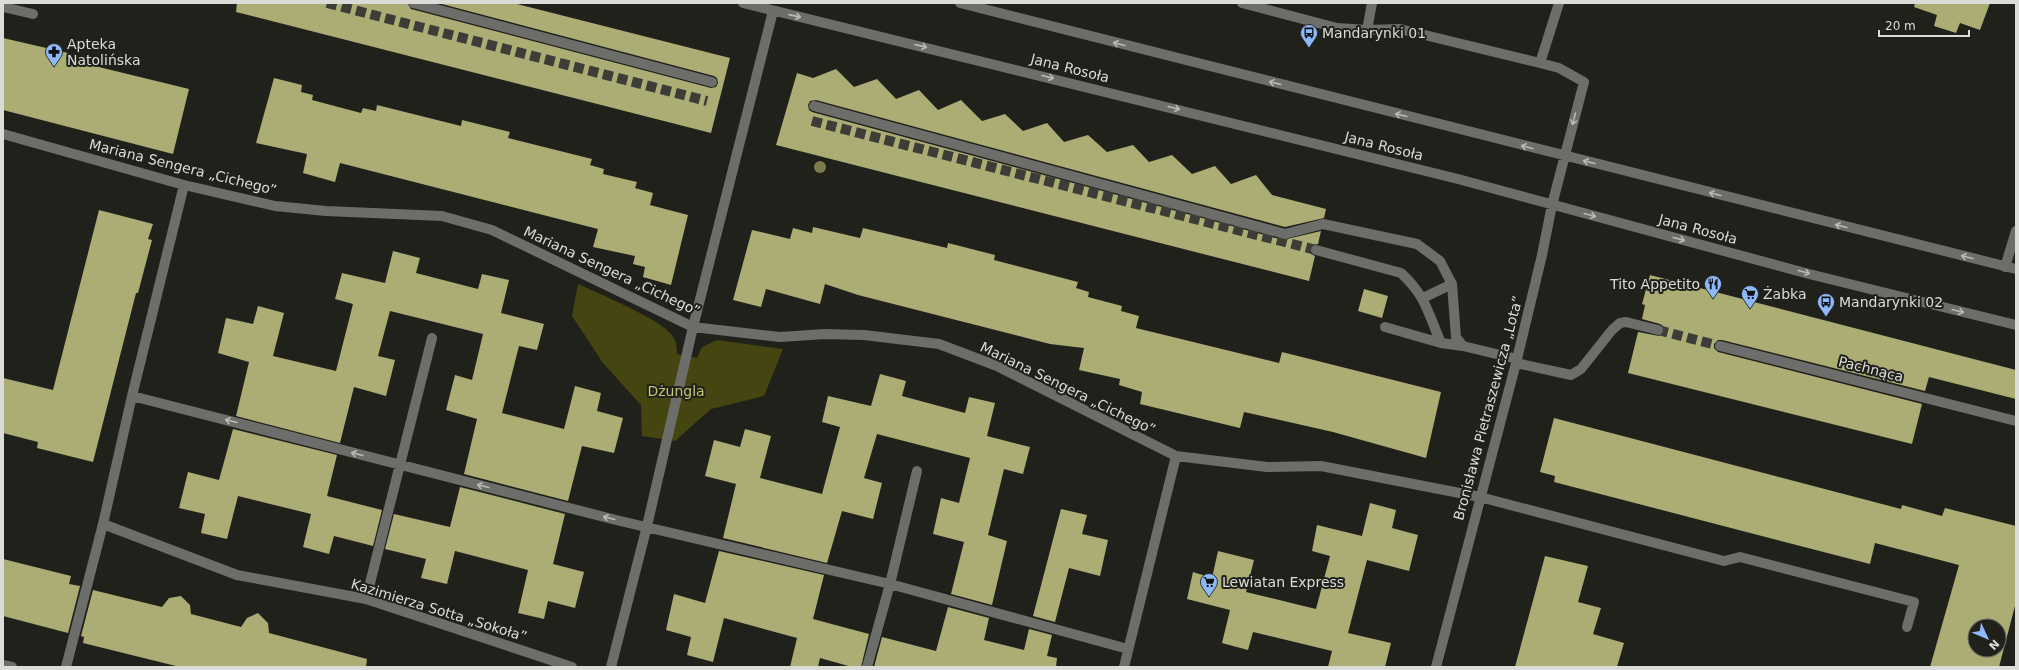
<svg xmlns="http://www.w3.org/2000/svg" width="2019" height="670" font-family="'DejaVu Sans',sans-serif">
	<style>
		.green { fill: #454511 }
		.building { fill: #acac75; fill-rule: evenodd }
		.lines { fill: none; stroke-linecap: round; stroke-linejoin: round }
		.minor-tunnel { stroke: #3d3d38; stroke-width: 10; stroke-dasharray: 10 5; stroke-linecap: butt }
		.minor { stroke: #6d6d6a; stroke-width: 10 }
		.tree { fill: #7b7b4b }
		.oneway { stroke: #babab7 }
		.labels { text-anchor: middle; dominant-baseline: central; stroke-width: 4; stroke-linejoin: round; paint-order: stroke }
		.poi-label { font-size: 14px; fill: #dbdbd8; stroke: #21211c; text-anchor: start }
		.street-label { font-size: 14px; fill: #dbdbd8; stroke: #21211c }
		.park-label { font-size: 14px; fill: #c4c472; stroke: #21211c }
	</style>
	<rect width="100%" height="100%" fill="#21211c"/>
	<path class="green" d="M578,284C599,294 658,318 671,334C676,340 677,346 677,354L697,358L702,347L717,340L783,349L764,396L711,409L675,441L642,436L641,405L603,363L572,316Z"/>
	<path class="building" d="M237,3H407L411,9L711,88L716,87L718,83L717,78L714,76L438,3H513L730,58L711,133L236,12Z
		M1915,3H1990L1980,30L1960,23L1956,33L1934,26L1937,15L1914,7Z
		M3,38L68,53L66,59L189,89L173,154L3,110Z
		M836,69L854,87L877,79L896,99L919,90L938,110L961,100L982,121L1005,114L1023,131L1047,123L1064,142L1088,135L1107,152L1133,145L1149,162L1172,155L1192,174L1215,166L1231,184L1256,175L1272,195L1326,209L1324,218L1285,227L816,100L810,101L808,105L809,110L812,112L1283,240L1321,231L1318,244L1312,245L1310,249L1311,254L1315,256L1309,281L776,145L797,73L813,78Z
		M274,78L302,85L301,92L313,95L312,100L361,113L363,108L376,111L377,105L461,126L462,120L510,132L508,138L592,159L590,165L604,169L603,174L637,182L635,188L653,193L650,205L688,215L671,285L643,277L645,267L633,264L635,256L593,247L598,229L340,163L335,182L303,173L307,154L256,143Z
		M99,210L153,224L148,239L152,240L138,293H136L93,462L37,448L38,442L3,433V378L53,390Z
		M813,227L860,238L863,228L947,248L948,243L995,255L994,260L1078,282L1076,288L1089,292L1088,297L1122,306L1121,311L1139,316L1136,328L1279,363L1282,352L1441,392L1426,458L1333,432L1244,412L1240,428L1140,404L1142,392L1119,385L1120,379L1079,370L1084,348L1050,344L858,295L825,284L820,304L766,289L761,307L733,300L752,230L790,239L793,228L812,233Z
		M393,251L420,258L416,273L478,289L482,274L509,280L501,313L544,324L537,350L519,346L502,413L564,429L575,386L601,393L597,411L623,418L614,453L582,446L568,501L464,474L477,419L446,410L455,375L472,380L483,334L390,311L378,356L395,360L386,396L354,387L340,443L236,416L249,362L218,353L226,318L253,324L258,306L284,313L273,356L336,371L353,304L335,299L342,273L385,283Z
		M1650,275L2016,370V399L1929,377L1925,391L1722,340H1718L1714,344V348L1718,352L1922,404L1912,444L1628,373L1638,332L1659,336L1664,331L1663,326L1660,324L1642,319L1645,305L1642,304Z
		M1364,289L1388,296L1382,318L1358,311Z
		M880,374L906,381L902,396L965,413L969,397L995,403L987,436L1030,447L1023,474L1004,469L988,535L1007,541L992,605L951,594L964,542L933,534L941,498L959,503L970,458L877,434L864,478L882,483L873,519L842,511L827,563L723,538L736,484L705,476L714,440L740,447L745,429L771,436L760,478L822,494L840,427L822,422L828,396L871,406Z
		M1554,418L1901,509L1902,505L1942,516L1945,508L2016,526V602L1999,667H1930L1959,565L1875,543L1870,564L1554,482L1555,476L1540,472ZM1975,626H1999V650H1975Z
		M233,429L337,455L327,496L382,510L373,546L334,536L329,554L303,547L311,514L238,496L227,539L201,533L205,514L179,508L188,472L219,480Z
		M460,487L565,514L553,564L584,572L575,608L548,601L544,619L518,613L528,570L455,551L447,584L421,578L426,559L385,549L394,514L450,527Z
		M1370,503L1396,510L1392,528L1418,535L1409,571L1367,560L1348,633L1391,643L1385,667H1328L1332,651L1253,632L1248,650L1222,643L1230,610L1187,599L1193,572L1212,578L1218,551L1254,560L1246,592L1316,609L1330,556L1312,551L1317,525L1362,536Z
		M1061,509L1087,515L1082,534L1108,540L1100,576L1069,568L1055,622L1033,616Z
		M719,551L824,575L813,619L869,634L861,667H852L820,658L818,667H790L797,638L724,618L713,662L687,655L691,637L666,630L674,594L705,603Z
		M1545,556L1588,566L1578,602L1601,608L1593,634L1624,643L1617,667H1515Z
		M3,559L71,576L69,584L80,586L68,633L3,616Z
		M93,590L162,607L169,598L181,596L190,605L191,614L241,627L247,618L258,613L268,623L269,633L367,659L366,667H180L83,643L84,637L81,636Z
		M948,607L989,618L984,640L1024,650L1029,629L1052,635L1047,656L1057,658L1056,667H874L882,637L936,651Z"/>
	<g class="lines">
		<path class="minor-tunnel" d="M327,3L707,101
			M812,121L1316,250
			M1658,330L1720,346"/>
		<path class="minor" d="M413,3L712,82
			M743,3L1458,179L1809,274L2016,325
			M960,3L2016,269
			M1242,3L1337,28L1367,30L1400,29L1540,63
			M3,7L33,14
			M1367,30L1372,3
			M814,106L1285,234L1323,224L1417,244L1440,261L1452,284L1456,337L1463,346L1517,359
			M3,134L184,185L275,206L326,211L442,216L492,230L693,327L780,337L825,334L864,335L939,344L997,366L1176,456L1267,467L1321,466L1480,497L1724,561L1740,557L1914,602L1907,627
			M184,185L132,396L616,520L890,584L1128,649
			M1316,250L1401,273C1426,296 1428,313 1441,343L1463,346
			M2005,267L2016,231
			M1423,298L1452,284
			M1385,327L1441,343
			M1720,346L2016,421
			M1516,363L1571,375L1581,369L1612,330L1620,323L1626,322L1658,330
			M103,524L237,575L366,599L572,667
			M366,599L432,338
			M3,665L12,667
			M66,667L103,524L132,396
			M611,667L647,526L693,327L773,11
			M867,667L890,584L917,471
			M1124,667L1176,456
			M1436,667L1516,363L1542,255L1552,205L1584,82L1559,68L1540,63L1559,3"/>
	</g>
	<circle class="tree" cx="820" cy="167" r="6"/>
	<defs><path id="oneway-shaft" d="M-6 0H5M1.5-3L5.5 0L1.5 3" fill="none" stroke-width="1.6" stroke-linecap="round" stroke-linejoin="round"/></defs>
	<g class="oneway">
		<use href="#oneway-shaft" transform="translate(795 16) rotate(13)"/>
		<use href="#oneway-shaft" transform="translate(1119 44) rotate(-166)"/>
		<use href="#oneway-shaft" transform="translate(921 46) rotate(13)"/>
		<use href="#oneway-shaft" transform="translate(1048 77) rotate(14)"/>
		<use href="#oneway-shaft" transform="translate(1275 83) rotate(-166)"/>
		<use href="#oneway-shaft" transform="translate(1174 108) rotate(14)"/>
		<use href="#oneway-shaft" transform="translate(1401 115) rotate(-166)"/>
		<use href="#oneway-shaft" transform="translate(1574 119) rotate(104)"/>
		<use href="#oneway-shaft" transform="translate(1527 147) rotate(-166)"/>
		<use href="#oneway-shaft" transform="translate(1589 162) rotate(-166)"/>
		<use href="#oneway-shaft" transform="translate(1715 194) rotate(-166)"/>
		<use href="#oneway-shaft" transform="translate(1590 215) rotate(15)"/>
		<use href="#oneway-shaft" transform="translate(1841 226) rotate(-166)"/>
		<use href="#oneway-shaft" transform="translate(1679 239) rotate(15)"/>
		<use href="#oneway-shaft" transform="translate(1967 257) rotate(-166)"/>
		<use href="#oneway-shaft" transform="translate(1804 272) rotate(15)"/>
		<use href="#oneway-shaft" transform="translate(1958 311) rotate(14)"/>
		<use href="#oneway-shaft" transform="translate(231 421) rotate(-166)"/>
		<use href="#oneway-shaft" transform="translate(357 454) rotate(-166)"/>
		<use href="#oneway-shaft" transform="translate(483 486) rotate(-166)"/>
		<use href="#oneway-shaft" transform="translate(609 518) rotate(-166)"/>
	</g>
	<defs>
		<symbol id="bus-pin" viewBox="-11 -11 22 30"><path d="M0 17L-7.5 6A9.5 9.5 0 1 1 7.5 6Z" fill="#8db9fc" stroke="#21211c"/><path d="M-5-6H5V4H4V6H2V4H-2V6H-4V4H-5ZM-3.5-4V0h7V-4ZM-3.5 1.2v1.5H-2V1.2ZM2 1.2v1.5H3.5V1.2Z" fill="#111"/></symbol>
		<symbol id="pharmacy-pin" viewBox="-11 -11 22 30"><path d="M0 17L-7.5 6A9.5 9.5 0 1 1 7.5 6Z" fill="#8db9fc" stroke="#21211c"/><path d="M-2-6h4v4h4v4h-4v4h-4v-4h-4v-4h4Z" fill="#111"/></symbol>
		<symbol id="restaurant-pin" viewBox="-11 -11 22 30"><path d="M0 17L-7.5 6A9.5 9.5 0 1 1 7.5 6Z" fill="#8db9fc" stroke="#21211c"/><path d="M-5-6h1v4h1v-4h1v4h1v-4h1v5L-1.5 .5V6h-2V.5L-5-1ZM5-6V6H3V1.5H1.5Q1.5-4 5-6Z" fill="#111"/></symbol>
		<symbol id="supermarket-pin" viewBox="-11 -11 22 30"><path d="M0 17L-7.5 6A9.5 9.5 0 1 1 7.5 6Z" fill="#8db9fc" stroke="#21211c"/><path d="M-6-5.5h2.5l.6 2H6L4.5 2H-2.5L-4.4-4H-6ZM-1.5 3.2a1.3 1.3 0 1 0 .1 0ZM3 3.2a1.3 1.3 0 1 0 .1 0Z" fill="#111"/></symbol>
	</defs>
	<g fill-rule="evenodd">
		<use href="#bus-pin" x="1299" y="23" width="20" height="27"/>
		<use href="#pharmacy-pin" x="44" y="42" width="20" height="27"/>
		<use href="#restaurant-pin" x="1703" y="274" width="20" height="27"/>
		<use href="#supermarket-pin" x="1740" y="284" width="20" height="27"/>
		<use href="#bus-pin" x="1816" y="292" width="20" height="27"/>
		<use href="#supermarket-pin" x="1199" y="572" width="20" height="27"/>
	</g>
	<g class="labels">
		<g class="poi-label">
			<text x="1322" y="33">Mandarynki 01</text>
			<text x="67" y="44">Apteka<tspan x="67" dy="16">Natolińska</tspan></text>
			<text x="1700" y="284" text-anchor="end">Tito Appetito</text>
			<text x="1763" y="294">Żabka</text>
			<text x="1839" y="302">Mandarynki 02</text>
			<text x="1222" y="582">Lewiatan Express</text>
		</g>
		<g class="street-label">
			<text transform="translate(1070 68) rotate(14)">Jana Rosoła</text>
			<text transform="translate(1384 146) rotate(14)">Jana Rosoła</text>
			<text transform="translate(183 167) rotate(14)">Mariana Sengera „Cichego”</text>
			<text transform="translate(1698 229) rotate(15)">Jana Rosoła</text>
			<text transform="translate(612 271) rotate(25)">Mariana Sengera „Cichego”</text>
			<text transform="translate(1871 369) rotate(14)">Pachnąca</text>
			<text transform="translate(1068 388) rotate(26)">Mariana Sengera „Cichego”</text>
			<text transform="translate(1488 408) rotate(-75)">Bronisława Pietraszewicza „Lota”</text>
			<text transform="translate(439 610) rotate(17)">Kazimierza Sotta „Sokoła”</text>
		</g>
		<g class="park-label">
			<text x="676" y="391">Dżungla</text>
		</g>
	</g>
	<rect width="2019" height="670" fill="none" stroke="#dbdbd8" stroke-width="8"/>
	<g transform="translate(1987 638) rotate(134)"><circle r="19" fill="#21211c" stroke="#6b6b67"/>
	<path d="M0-3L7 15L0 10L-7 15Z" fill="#8db9fc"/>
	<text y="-6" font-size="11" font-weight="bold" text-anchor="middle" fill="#dbdbd8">N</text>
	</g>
	<path d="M1879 30v6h90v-6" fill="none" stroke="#dbdbd8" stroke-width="2"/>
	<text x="1885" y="30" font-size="12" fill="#dbdbd8" stroke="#21211c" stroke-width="3" paint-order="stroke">20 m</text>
</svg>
